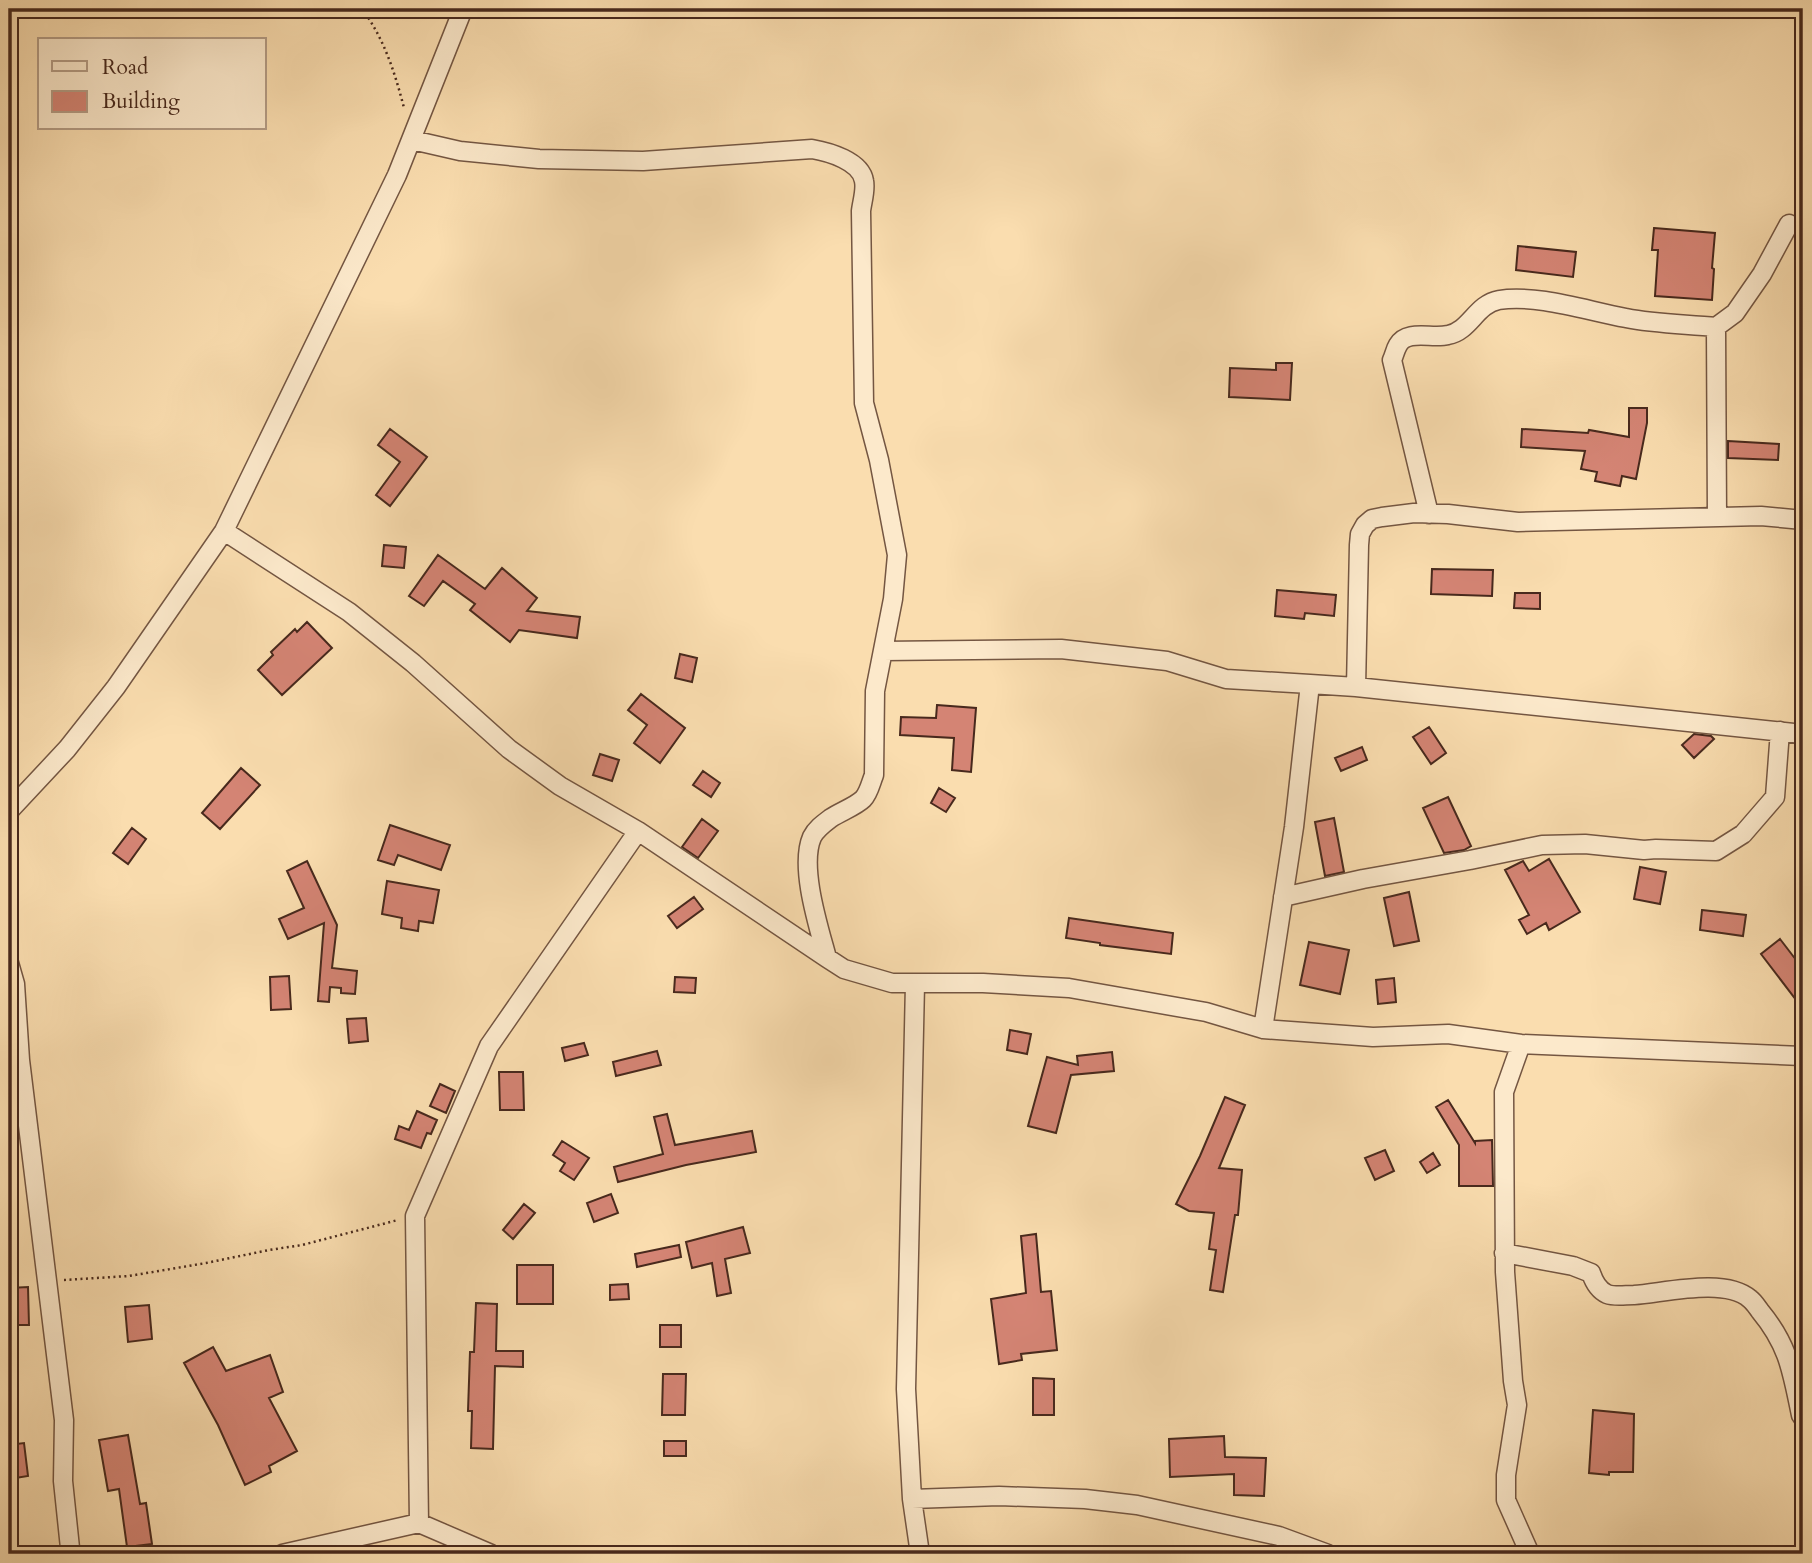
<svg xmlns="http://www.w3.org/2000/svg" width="1812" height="1563" font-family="Cardo,serif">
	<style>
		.building { fill: #d48474; stroke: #48291d; stroke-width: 2 }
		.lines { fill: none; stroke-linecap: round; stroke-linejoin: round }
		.street-casing { stroke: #745642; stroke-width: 21 }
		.path { stroke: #48291d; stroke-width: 2.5; stroke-dasharray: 2 3.5; stroke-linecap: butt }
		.street { stroke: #fce9cb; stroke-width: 18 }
	</style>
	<rect width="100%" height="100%" fill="#faddaf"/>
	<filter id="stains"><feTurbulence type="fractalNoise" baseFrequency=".00286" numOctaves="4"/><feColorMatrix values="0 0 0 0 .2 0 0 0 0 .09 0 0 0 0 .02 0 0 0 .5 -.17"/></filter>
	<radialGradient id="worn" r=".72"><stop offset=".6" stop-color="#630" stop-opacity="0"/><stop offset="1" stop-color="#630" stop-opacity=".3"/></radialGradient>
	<path class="building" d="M1654,228L1715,233L1712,268L1714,269L1712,300L1655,296L1658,250H1652Z
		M1518,246L1576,252L1573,277L1516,270Z
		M1276,363H1292L1290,400L1229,397L1230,368L1276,370Z
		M1629,408H1647V423L1636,479L1622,476L1620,486L1595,481L1597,472L1581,469L1585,451L1521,447L1522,429L1588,433L1589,430L1629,437Z
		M390,429L427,457L390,506L376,495L400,462L378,445Z
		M1728,441L1779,444L1778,460L1728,458Z
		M384,545L406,547L404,568L382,566Z
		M438,555L485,589L502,568L537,598L527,611L580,617L577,638L519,630L510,642L470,610L475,604L443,581L424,606L409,596Z
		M1432,569L1493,570L1492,596L1431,594Z
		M1277,590L1336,595L1334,616L1305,613L1304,619L1275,616Z
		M1515,593H1540V609L1514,608Z
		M307,622L332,648L282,695L258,670L273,655L271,652L295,629L297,632Z
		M680,654L697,658L692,682L675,678Z
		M641,694L685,728L660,763L634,743L647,725L628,710Z
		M937,705L976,708L971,772L952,770L954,738L900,735L901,717L936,718Z
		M1429,727L1446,753L1431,764L1413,737Z
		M1694,734L1711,736L1714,739L1694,758L1682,745Z
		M1362,747L1367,760L1341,771L1335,758Z
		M600,754L619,760L612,781L593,775Z
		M241,768L260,785L220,829L202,813Z
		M703,771L720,783L711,797L693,785Z
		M939,788L955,798L946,812L931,803Z
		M1448,797L1471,846L1464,850L1444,853L1423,808Z
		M1334,818L1344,872L1325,876L1315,822Z
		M702,819L718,831L698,858L682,847Z
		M390,825L450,845L441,870L398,855L394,865L378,860Z
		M132,828L146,839L128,864L113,853Z
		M1549,859L1580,912L1549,930L1546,923L1527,934L1519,920L1529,915L1505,870L1523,861L1529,871Z
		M307,861L337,925L332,968L357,971L355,994L341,993V988L330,987L329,1002L318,1001L324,923L288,939L279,919L304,908L287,871Z
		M1640,867L1666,872L1660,904L1634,899Z
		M387,881L439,890L433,923L419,921L418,931L401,928L402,918L382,914Z
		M1409,892L1419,941L1394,946L1384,898Z
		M694,897L703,909L677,928L668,916Z
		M1702,910L1746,915L1743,936L1700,930Z
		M1069,918L1173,933L1171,954L1100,945V943L1066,938Z
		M1780,939L1803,969V1009L1761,954Z
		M1309,942L1349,950L1340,994L1300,985Z
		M289,976L291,1009L271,1010L270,977Z
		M675,977L696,978L695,993L674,992Z
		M1394,978L1396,1002L1378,1004L1376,980Z
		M366,1018L368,1041L349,1043L347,1019Z
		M1010,1030L1031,1034L1027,1054L1007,1050Z
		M584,1043L588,1055L565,1061L562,1048Z
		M657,1051L661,1065L616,1076L613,1062Z
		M1112,1052L1114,1071L1071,1075L1056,1133L1028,1126L1047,1057L1078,1065L1077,1056Z
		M499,1072H523L524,1110H500Z
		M440,1084L455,1091L446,1113L430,1106Z
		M1225,1097L1245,1105L1219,1168L1242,1170L1238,1215H1235L1223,1292L1210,1290L1216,1250L1209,1249L1214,1213L1189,1211L1176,1204L1200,1156Z
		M1448,1100L1475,1143V1141L1492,1140L1493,1186H1459V1145L1436,1107Z
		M417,1111L437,1120L431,1134L427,1133L421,1148L395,1139L399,1126L409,1130Z
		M667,1114L675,1145L752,1131L756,1152L686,1165L618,1182L614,1167L663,1154L654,1117Z
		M562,1141L589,1158L574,1180L560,1171L565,1163L553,1155Z
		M1385,1150L1394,1171L1375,1180L1365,1158Z
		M1433,1153L1440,1165L1427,1173L1420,1162Z
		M611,1194L618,1213L594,1222L587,1203Z
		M524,1204L535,1213L513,1239L503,1230Z
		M743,1227L750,1253L725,1259L731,1293L717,1296L712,1263L692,1268L686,1242Z
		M1036,1234L1041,1292L1051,1291L1057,1350L1021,1354L1022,1360L999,1364L991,1299L1026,1293L1021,1236Z
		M679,1245L681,1257L637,1267L635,1254Z
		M517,1265H553V1304H517Z
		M628,1284L629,1299L610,1300V1285Z
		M28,1287L29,1325H9V1288Z
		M476,1303L497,1304L496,1351H523V1367L495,1366L493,1449L471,1448L472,1411H468L470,1352H474Z
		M149,1305L152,1339L128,1342L125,1307Z
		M660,1325H681V1347H660Z
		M213,1347L226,1371L270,1355L283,1392L269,1398L297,1451L269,1466L271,1472L245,1485L218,1425L184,1363Z
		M663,1374H686L685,1415H662Z
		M1033,1378L1054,1379V1415H1033Z
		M1593,1410L1634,1414L1633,1472H1609V1475L1589,1473Z
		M128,1435L140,1504L146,1503L152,1544L127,1547L119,1489L108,1491L99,1440Z
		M1224,1436L1225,1457L1266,1458L1264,1496L1234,1495V1474L1170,1477L1169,1439Z
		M664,1441H686V1456H664Z
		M24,1443L28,1476L9,1479V1445Z"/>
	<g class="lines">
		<defs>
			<path id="street" d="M412,140L460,151L539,159L643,161L812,149C829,152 861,161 864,181C866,190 862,202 861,211L864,403L879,460L897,555L893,599L875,691L874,775C871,782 869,793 863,799C856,806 840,812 831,818C823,824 816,829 812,837C799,867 819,928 827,958
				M1716,327L1717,517
				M1429,514L1392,360C1394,356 1395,350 1398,345C1407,329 1432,339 1448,335C1470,331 1476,304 1499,300C1538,294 1587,311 1626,318C1655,324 1686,324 1716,327L1735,313L1762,274L1789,224
				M224,531L349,612L413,663L509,749L560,786L638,831L827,958L844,969L892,983H983L1069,988L1206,1012L1263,1029L1373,1037L1448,1034L1521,1044L1802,1056
				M883,651L1061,649L1167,661L1226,679L1310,684
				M1356,687L1803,734
				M9,811L67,749L116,687L224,531L397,175L463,9
				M1283,897L1363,879L1470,860L1542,845L1585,844L1644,850L1656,849L1716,851L1743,834L1775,797L1780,731
				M9,963L15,984L20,1060L64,1420L63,1481L70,1548L73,1554
				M915,984L906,1389L912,1499L920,1554
				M1263,1029L1294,827L1310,684L1356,687L1359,545L1360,534L1365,525L1372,519L1382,517L1414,513L1448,514L1518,522L1761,516L1803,520
				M1521,1044L1504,1092L1505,1272L1513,1381L1517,1405L1506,1475V1500L1530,1554
				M1504,1253L1573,1266L1591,1273C1594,1282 1598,1290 1607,1294C1615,1297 1625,1295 1634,1295C1664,1293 1725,1277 1750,1299C1754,1302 1757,1307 1760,1311C1789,1346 1792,1372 1801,1415L1803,1418
				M912,1499L999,1496L1085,1499L1137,1505L1279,1536L1328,1554
				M282,1554L419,1523
				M491,1554L419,1523L415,1216L489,1046L638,831"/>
		</defs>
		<use href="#street" class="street-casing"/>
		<path class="path" d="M362,9C384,38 395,73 404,108
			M64,1280L129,1276L206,1263L269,1250L302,1245L398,1220"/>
		<use href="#street" class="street"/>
	</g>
	<rect width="1812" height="1563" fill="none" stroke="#faddaf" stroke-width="35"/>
	<rect x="10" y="10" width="1791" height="1542" fill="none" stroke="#48291d" stroke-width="3.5"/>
	<rect x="18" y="18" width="1777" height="1528" fill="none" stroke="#48291d" stroke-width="2"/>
	<rect x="38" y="38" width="228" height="91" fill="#fce9cb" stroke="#b49c85" stroke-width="2"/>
	<rect x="52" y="61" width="35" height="10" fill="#fce9cb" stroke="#b49c85" stroke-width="2"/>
	<text x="102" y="74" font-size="21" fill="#48291d">Road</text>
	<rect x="52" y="91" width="35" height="21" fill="#d48474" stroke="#b49c85" stroke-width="2"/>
	<text x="102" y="108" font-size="21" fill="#48291d">Building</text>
	<rect width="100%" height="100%" filter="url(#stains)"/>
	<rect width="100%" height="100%" fill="url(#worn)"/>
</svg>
